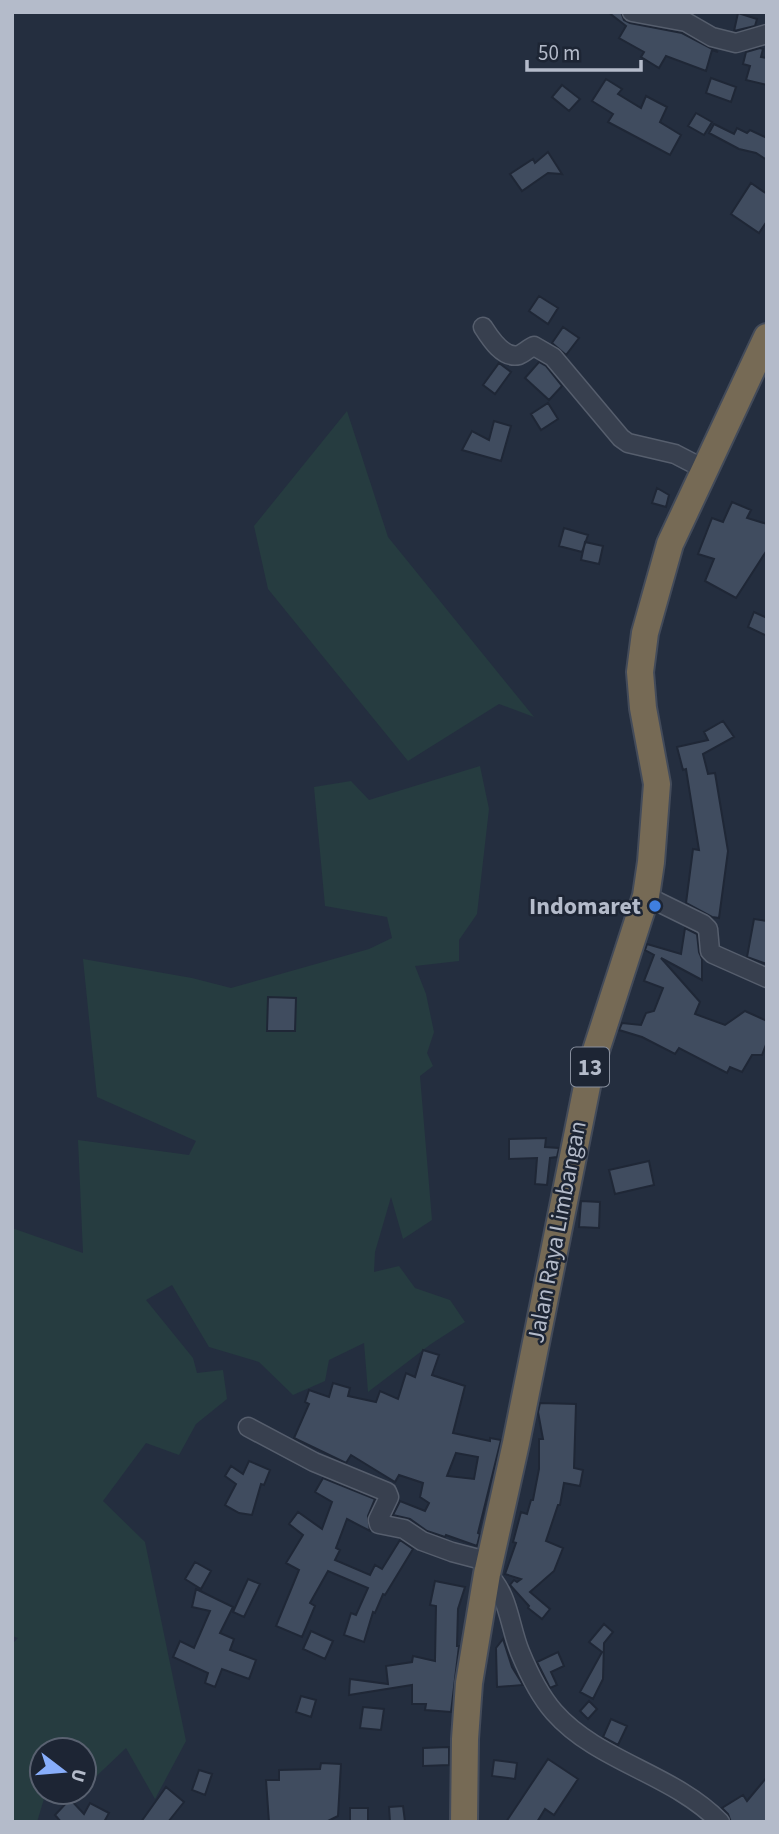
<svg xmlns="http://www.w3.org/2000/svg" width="779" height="1834" font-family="'Source Sans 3',sans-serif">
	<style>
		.green { fill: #263c40 }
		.building { fill: #404c5f; stroke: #1f2736; stroke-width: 2; fill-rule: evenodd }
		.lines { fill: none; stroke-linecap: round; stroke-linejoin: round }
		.minor-casing { stroke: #565e6d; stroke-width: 21 }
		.highway-casing { stroke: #434b5a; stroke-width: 30 }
		.minor { stroke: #38404f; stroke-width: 18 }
		.highway { stroke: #766a55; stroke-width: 26 }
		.shop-dot { fill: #3f7fe0; stroke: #1d2534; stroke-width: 2.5 }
		.labels { text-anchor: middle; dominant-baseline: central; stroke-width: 5; stroke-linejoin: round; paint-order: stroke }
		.shield { fill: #1d2534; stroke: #878e9d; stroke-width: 2 }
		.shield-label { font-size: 23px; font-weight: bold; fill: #b4bbca }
		.poi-label { font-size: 24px; font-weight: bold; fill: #b4bbca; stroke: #1d2534; text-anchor: end }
		.street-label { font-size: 24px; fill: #b4bbca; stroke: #1d2534 }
	</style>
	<rect width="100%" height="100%" fill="#242e3f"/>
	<path class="green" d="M347,411L388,537L534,717L499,704L408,761L268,589L254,526Z
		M480,766L489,809L477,914L459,940V961L415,966L426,994L434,1032L427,1053L433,1066L420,1076L432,1220L403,1239L391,1197L375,1252L374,1272L399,1266L415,1288L450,1300L465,1322L431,1344L368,1392L364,1343L329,1360L325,1381L293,1395L259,1362L209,1347L172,1285L146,1300L193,1358L197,1373L223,1370L227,1399L196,1424L179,1455L146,1443L103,1501L145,1542L186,1741L155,1799L126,1748L84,1788V1750H42V1792H46L37,1822H12V1644L18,1638L12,1636V1228L83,1253L78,1140L189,1155L196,1141L97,1097L83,959L192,978L231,988L369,949L392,938L387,917L325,906L314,787L351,781L369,800Z"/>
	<path class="building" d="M608,12H621L624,20L630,23L682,33L718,52L712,50L706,71L666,56L659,68L641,57L644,52L619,38L626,26Z
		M738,13L757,19L755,26L734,31Z
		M760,48L763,49L761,57L767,58V85L746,80L750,66L743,64L746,52Z
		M711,78L736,87L731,102L706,93Z
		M606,79L622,89L618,94L641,108L646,96L667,107L660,122L681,135L670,155L608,122L613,114L592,101Z
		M562,85L580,99L569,111L552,97Z
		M696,113L712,122L704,135L688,126Z
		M714,124L734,134L737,128L747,133L750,130L767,138V160L756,153L739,149L709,133Z
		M548,152L562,174L548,173L522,191L510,174L533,159L535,163Z
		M751,183L767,194V221L759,233L731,214Z
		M539,296L558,308L548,324L529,311Z
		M563,327L579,338L566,355L552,343Z
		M539,362L546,366L562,386L549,400L525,378Z
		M499,363L511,372L495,394L483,385Z
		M548,403L558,419L541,430L531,414Z
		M494,421L511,426L501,461L462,450L472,431L489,440Z
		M657,488L669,495L666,507L652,503Z
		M732,502L751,510L747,518L767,524V550L736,598L705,581L714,559L698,554L712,518L723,522Z
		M564,528L588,535L582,552L559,546Z
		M585,542L603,546L599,564L581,560Z
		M754,612L767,618V636L748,627Z
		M723,721L734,737L703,754L708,774L715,773L728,851L719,918L712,917L686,903L693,849L699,850L686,769L683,770L677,747L708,740L704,732Z
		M754,919L767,921V964L747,957Z
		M685,928L697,934L699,952L702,959V980L661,958L700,1002L695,1014L725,1025L745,1011L767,1021V1042L762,1055H752L742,1072L730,1067L727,1073L679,1048L675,1054L642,1037L619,1030L622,1023L641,1025L646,1013L654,1011L663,988L644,981L654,955L645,950L647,944L681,954Z
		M268,997L296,998L295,1031H267Z
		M546,1138L545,1147L559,1148L557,1157L550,1158L547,1185L535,1184L537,1158L509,1159V1139Z
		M649,1161L654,1185L615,1194L609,1170Z
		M581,1201L600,1202L599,1228L579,1227Z
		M423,1350L439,1355L432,1375L465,1386L453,1433L490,1441V1438L501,1440L478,1533L480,1534L477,1546L446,1535L445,1537L427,1531L410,1519L393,1515L400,1501L425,1511L429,1503L420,1497L423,1483L399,1475L395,1482L351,1455L346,1463L294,1438L309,1404L305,1402L309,1390L329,1397L333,1383L350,1388L348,1396L376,1402L380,1391L398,1399L406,1373L415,1377ZM456,1453L478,1457L474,1479L447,1476Z
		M540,1403L576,1404L574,1468L583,1470L580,1486L564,1483L560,1505H558L546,1541L563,1548L554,1571L530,1592L550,1609L542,1619L528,1608L529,1606L510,1585L514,1580L517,1582L521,1579L505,1574L516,1543L513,1542L521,1512L527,1514L531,1500H533L539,1469V1439H543L538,1412Z
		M249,1461L270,1470L264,1485L261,1484L252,1515L239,1513L225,1505L236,1484L225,1476L231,1466L243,1474Z
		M323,1478L375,1499L368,1516L370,1531L347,1519L336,1548L340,1550L335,1560L370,1575L375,1565L382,1569L400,1540L413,1549L385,1595L383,1594L375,1613L373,1612L364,1642L344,1635L351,1613L356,1615L368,1588L328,1571L310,1603L315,1606L302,1637L276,1626L299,1570L286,1563L303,1535L289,1524L298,1512L322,1529L332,1502L315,1492Z
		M195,1562L211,1571L201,1589L185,1579Z
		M248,1579L260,1584L244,1617L233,1612Z
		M435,1581L465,1587L458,1609L457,1646H459L451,1712L425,1710L426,1704H412V1685L349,1695L350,1679L388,1684L386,1666L412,1662L413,1656L435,1661L436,1606L430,1605Z
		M196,1589L233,1607L220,1633L234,1639L230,1650L256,1660L249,1679L222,1669L215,1687L205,1683L208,1673L173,1657L180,1641L194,1648L210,1611L192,1607Z
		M604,1624L613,1632L604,1643L603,1679L593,1699L580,1692L602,1652L589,1642Z
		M311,1631L333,1641L325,1659L303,1649Z
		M503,1639L512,1667L523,1685L497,1687L496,1648Z
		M558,1652L564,1666L551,1672L557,1685L550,1688L537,1662Z
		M301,1696L316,1700L311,1717L296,1712Z
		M589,1701L597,1709L588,1719L580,1711Z
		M363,1707L384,1709L381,1730L360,1728Z
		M611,1719L627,1726L618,1745L603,1737Z
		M449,1747V1765L423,1766V1748Z
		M548,1759L578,1779L554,1815L545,1809L537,1822H506Z
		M494,1760L517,1763L515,1779L492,1776Z
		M321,1763L341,1764L338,1816L326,1822H269L266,1780H279V1770L320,1769Z
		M199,1770L212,1774L205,1795L192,1790Z
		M767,1777V1822H731L728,1814L722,1808L743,1795L747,1801Z
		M166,1787L184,1802L168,1822H141Z
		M70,1799L84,1814L90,1803L109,1813L104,1822H61L55,1815Z
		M403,1806L405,1822H390L389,1807Z
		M350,1808H368V1822H350Z"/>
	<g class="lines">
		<defs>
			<path id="minor" d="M632,12L686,22L712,37L736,43L767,34
				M483,327C490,338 503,359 519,355C524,353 529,348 534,346L553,357L621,438L628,443L675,454L706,470
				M646,896L703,924L708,929L710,951L713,954L767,978
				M248,1427L314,1462L387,1492L389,1497L378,1520L379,1524L404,1529L422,1541L452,1552L490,1562
				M487,1574C509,1594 509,1625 520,1652C529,1674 539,1695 554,1712C598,1762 672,1773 720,1822"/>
			<path id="highway" d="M464,1822L465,1739L469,1683L487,1574L516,1443L591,1066L646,896L651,862L657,784L643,708L640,672L645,633L670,544L767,337"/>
		</defs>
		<use href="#minor" class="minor-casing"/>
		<use href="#highway" class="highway-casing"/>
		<use href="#minor" class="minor"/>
		<use href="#highway" class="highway"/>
	</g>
	<circle class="shop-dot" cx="655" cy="906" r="7"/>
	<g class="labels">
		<rect class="shield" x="571" y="1047.5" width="38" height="39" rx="5"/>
		<g class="shield-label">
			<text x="590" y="1067">13</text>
		</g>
		<g class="poi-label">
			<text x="641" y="906">Indomaret</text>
		</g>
		<g class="street-label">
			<text transform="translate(557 1232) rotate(-79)">Jalan Raya Limbangan</text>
		</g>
	</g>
	<rect width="779" height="1834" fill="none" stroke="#b4bbca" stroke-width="28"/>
	<g transform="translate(63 1771) rotate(106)"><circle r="33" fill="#1d2534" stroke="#596170" stroke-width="2"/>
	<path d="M0-5L12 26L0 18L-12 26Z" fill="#88aefb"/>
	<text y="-10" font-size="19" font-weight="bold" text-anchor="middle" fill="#b4bbca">U</text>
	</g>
	<path d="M527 60v10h114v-10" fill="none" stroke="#b4bbca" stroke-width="3.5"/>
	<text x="538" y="60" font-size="21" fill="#b4bbca" stroke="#1d2534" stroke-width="5" paint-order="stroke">50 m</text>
</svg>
